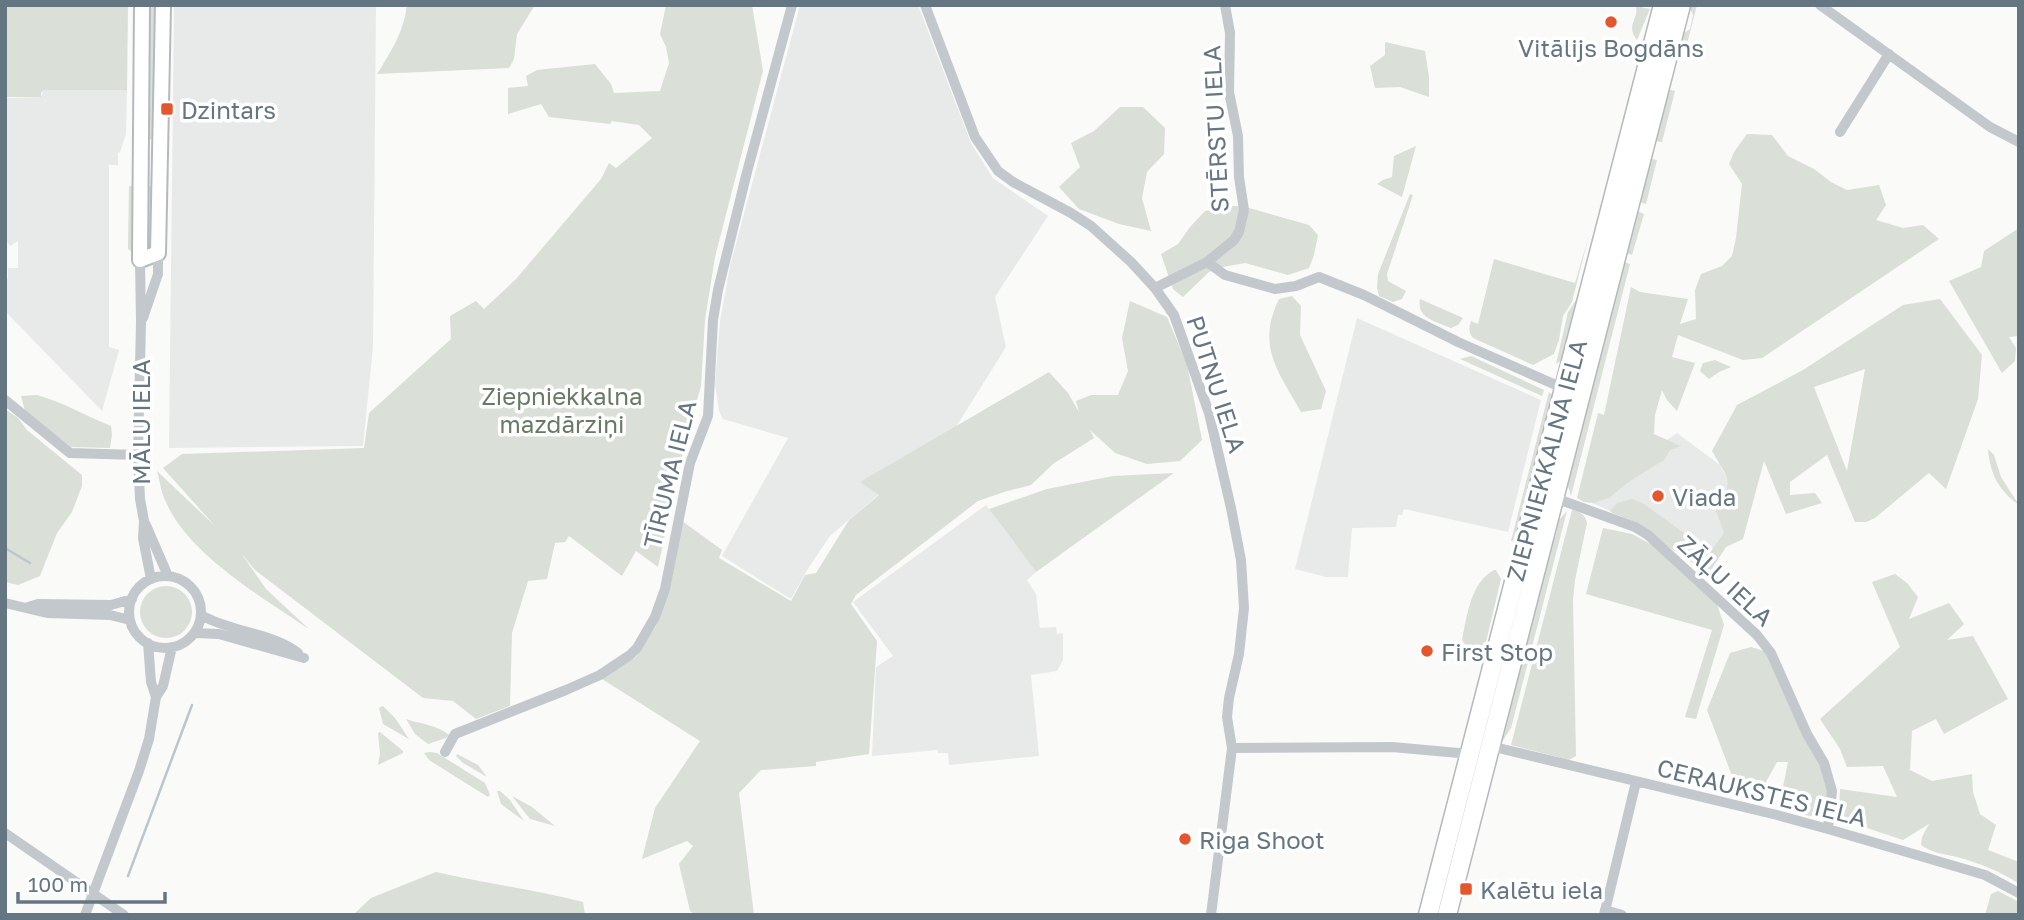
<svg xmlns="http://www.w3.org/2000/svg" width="2024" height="920" font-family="'Golos Text',sans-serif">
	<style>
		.built { fill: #e8e9e9 }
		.green { fill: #dadfd7; fill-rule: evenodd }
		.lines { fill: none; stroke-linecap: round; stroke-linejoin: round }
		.stream { stroke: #bbc7cb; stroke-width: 2.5 }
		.secondary-casing { stroke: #b3babf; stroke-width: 18 }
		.highway-casing { stroke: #b4b9bd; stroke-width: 21 }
		.street { stroke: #c3c8cc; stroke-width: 10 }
		.secondary { stroke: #fff; stroke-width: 14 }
		.highway { stroke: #fff; stroke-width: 18 }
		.poi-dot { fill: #e4572e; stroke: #fff; stroke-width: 2.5 }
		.labels { text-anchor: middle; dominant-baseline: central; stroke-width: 7; stroke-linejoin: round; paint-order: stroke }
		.poi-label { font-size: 24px; fill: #657683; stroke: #fff; text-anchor: start }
		.street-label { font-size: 24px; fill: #657683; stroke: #fff }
		.park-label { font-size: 24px; fill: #687a64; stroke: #fff }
	</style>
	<rect width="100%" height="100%" fill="#fafaf8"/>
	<path class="built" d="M174,5H376L373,347L363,446L169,448Z
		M800,5H918L971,143L993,178L1048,216L995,297L1006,347L956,427L861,482L879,494L830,536L807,570L791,599L722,556L788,438L723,419L719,411L715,384L720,321L730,266Z
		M44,90H127L126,134L120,152L118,153V165H109V347L119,350L102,411L5,311V280L8,279V268H18V241L10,246L5,239V98L41,97Z
		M1357,318L1541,400L1508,532L1404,509L1402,515H1398L1396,527L1352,528L1348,577H1326L1295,569Z
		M1677,433L1720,465L1728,480V491L1715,509L1724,533L1701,564L1696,566L1636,522L1585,500Z
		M986,505L1036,572L1027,580L1036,594L1040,628L1056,627L1057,634L1063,633V660L1057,671L1031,675L1039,756L949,765L948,753H938V750L872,756L876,667L893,656L853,602Z"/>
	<path class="green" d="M5,5H128L127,90H44L41,93V97H5Z
		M148,5H157L155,139H147Z
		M407,5H535L517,34L514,59L509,68L377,74C391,52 404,31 407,5Z
		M666,5H752L763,71L715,257L705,320L701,386L686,439L658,567L636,551L622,576L569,536L565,542L555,543L547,579L528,581L512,633L510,706L476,719L453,701L423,698L255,570L241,553L266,589L309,629C263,598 188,554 166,502C161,493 160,481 157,471L215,526L163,468L182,454L364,448L369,413L451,339L450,316L476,301L484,309L516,279L601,179L609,163L616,168L652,138L639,125L612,121L610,124L549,117L541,104L508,114V88L528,86L526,76L537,70L595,64L611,84L614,93L660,91L669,63L666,47L660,34Z
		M1688,5H1697L1683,60L1677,59L1681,43L1677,41L1678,37L1690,29L1693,15Z
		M1636,6L1650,9L1637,40C1625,25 1639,20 1636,6Z
		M1385,42L1425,51L1429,77V97L1400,87L1375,88L1370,66L1385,55Z
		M1666,89L1675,91L1662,142L1653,141Z
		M1120,107H1143L1165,128L1164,154L1147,172L1142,198L1151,231L1119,224L1079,209L1059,187L1080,167L1071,143L1094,131Z
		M1747,134L1772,135L1788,156L1814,169L1831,182L1847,190L1879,185L1886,205L1876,220L1903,228L1923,225L1939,239L1762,358L1743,360L1678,335L1672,357L1695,363L1677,411L1667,400L1662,390L1655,415L1654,434L1681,446L1670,450L1664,460L1627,483L1609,498L1593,503L1584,502L1577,498L1598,413L1604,415L1631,287L1640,292L1688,299L1680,324L1696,319L1695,290L1701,274L1722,266L1732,256L1736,238L1742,184L1729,164L1734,152Z
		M1416,146L1402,197L1377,184L1383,180L1392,177L1394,156Z
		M1648,158L1657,160L1646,204L1636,201Z
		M129,186H135L134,253L128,249Z
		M146,186H155L152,250H146Z
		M1410,194L1413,195L1387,274L1388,281L1406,291L1402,299L1393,302L1379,296L1377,288L1378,274Z
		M1232,206H1242L1309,225L1318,235L1314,255L1309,268L1288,275L1245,263L1223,267L1209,272L1183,297L1173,289L1161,254L1178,244L1190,227L1205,211Z
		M1635,210L1644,214L1632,255L1624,252Z
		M2019,228V336L2009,337L2016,348L2015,361L2002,373L1949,281L1981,267L1984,251Z
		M1589,235L1572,302L1563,316L1559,340L1554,354L1533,365L1473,338C1468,332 1469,328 1471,321L1478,324L1494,259L1575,283Z
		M1595,235L1598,236L1566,357L1556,364L1568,312L1576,300Z
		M1621,261L1630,264L1571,496L1568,486L1577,449L1578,427Z
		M1292,296L1301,306L1300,335L1326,391L1321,409L1301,412C1278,371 1256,346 1279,299Z
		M1420,299L1463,318L1458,325L1451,328C1437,322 1416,318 1420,299Z
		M1940,299L1982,355L1978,399L1946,489L1929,473L1875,518L1866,522H1855L1827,455L1790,482V495L1815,493L1822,503L1786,514L1764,461L1743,539L1726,547L1711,570L1701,564L1724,533L1715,509C1736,480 1728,480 1712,451L1737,405L1803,370L1903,305ZM1865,369L1847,471L1814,387Z
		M1130,301L1167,317L1187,364L1202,440L1180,461L1147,464L1115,453L1090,430L1094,438L1053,464L1031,485L1004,492L978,501L856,595L851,604L877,641L869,754L816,762V766L761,770L739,793L754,915H695L690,911L679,864L693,846L687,841L642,859L655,808L700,741L602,679L636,657L656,626L671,584L682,521L722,550L719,558L791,601L805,575L816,573L849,520L879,495L860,482L1049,372L1068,393L1079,412L1076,401L1091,395H1118L1128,371L1122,338Z
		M1471,356L1544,390L1542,396L1460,359Z
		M1715,360L1731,367L1719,372L1709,379L1700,371L1703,363Z
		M1549,392L1553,396L1517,541H1511Z
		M37,395C63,402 86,416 111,426L112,435L110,448L71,447L25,411L21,396Z
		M5,409L18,418L27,430L82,475V486L72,512L57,533L40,576L18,585L5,582Z
		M1988,449L1994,455L2001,477L2019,505C1999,491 1990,474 1988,449Z
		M1174,473L1036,572L989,509L1047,489L1113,476Z
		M1632,499L1644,504L1691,538L1693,545L1684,554L1674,551L1636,522L1612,513L1610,511L1617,503Z
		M1572,510C1579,510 1586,516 1587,523L1575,580L1573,600L1576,756L1569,760L1511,745Z
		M1567,511L1511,728L1502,742L1501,740L1543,564L1556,535L1559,520Z
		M1603,528L1632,534L1656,547L1716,601L1724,625L1696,719L1685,717L1712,630L1586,594Z
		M1494,570H1496L1501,579L1486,642L1474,651L1468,649L1462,640C1467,617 1470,583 1494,570Z
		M1895,574L1907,583L1918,597L1909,619L1949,603L1964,624L1947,640L1973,636L2008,699L1944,734L1936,719L1912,731L1910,770L1932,781L1972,774L1973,792L1980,814L1996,825L1988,850L2019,862V884C2000,871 1979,863 1957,857C1944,854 1932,853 1921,845L1922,837L1929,824L1903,840L1864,827L1839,814L1840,789L1897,797L1883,766L1847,767L1840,749L1820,719L1900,647L1872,582Z
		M140 612a26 26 0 1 1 52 0a26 26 0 1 1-52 0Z
		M1751,647L1768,652L1828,781L1830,804L1822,818L1800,814L1781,797L1788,762H1777L1761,791L1732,776L1707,710L1730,653Z
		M383,706L395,718L409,739L383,724L379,708Z
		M406,719C420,724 438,725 449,735L446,738L428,744L415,734Z
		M380,732L403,751V753L378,765L380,754L378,733Z
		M430,752L437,753L485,783L490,795L488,797L429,760L424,753Z
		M457,754L478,765L487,777L463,763L456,756Z
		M497,791H500L510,800L524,821L501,804Z
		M512,796L532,807L555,826L530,819Z
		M436,872C485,883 535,890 583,902L585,915H353L371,898Z
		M1998,891L2019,902V915H1985L1991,894Z"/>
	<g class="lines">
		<path class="stream" d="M5,548L30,563
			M128,876L192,705"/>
		<defs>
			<path id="secondary" d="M142,5L140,260L158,253L163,5"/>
			<path id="highway" d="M1428,915L1663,5
				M1447,915L1681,5"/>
		</defs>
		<use href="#secondary" class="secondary-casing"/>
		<use href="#highway" class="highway-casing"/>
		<path class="street" d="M925,5L975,137L998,171L1013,182L1071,213L1091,226L1131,262L1155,288L1174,315L1209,413L1231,508L1241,560L1244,608L1239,654L1229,698L1227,717L1232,748L1211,915
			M1820,5L1990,127L2019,142
			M1840,132L1889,54
			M140,260L141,322L138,455L140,499L144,521L143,538L151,579
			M1207,262L1225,275L1275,289L1296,286L1319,277L1364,295L1458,342L1565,389
			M1155,288L1207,262L1234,240L1239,232L1244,210L1239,177L1238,136L1229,92L1230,33L1225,5
			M143,318L158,274V253
			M5,400L70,453L138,455
			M1555,498L1635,527L1648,535L1757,635L1771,653L1807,734L1824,763L1832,791L1828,829
			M146,525L168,576
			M129 612a36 36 0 1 1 72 0a36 36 0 1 1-72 0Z
			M5,603L47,613L110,615L130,620
			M28,607L38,604L111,605L132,599
			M201,615C230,632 273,633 298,653
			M194,633L219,634L304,658
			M148,643L151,682L156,697
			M1490,746L1777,815L1828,829L1985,875L2019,893
			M1232,748L1392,747L1470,754
			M445,752L455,734L566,690L600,675L630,655L637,648L655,617L665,589L690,463L708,416L713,320L718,290L747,172L792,5
			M5,833L124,915
			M1605,910L1622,915
			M85,915L139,771L149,739L156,697L163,686L172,647
			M1604,915L1636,782"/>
		<use href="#secondary" class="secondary"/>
		<use href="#highway" class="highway"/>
	</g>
	<g class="poi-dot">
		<circle cx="1611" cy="22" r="7"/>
		<rect x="160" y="102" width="14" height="14" rx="3.5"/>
		<circle cx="1658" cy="496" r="7"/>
		<circle cx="1427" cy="651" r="7"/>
		<circle cx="1185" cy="839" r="7"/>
		<rect x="1459" y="882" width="14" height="14" rx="3.5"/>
	</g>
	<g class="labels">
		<g class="poi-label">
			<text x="1611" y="47" text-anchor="middle">Vitālijs Bogdāns</text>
			<text x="181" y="109">Dzintars</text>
			<text x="1672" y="496">Viada</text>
			<text x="1441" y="651">First Stop</text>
			<text x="1199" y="839">Riga Shoot</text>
			<text x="1480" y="889">Kalētu iela</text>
		</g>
		<g class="street-label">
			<text transform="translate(1215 129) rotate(-93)">STĒRSTU IELA</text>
			<text transform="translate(1217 384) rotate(72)">PUTNU IELA</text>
			<text transform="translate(140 422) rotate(-90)">MĀLU IELA</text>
			<text transform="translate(1546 460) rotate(-75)">ZIEPNIEKKALNA IELA</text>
			<text transform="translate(669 474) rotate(-76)">TĪRUMA IELA</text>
			<text transform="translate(1726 580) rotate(43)">ZĀĻU IELA</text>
			<text transform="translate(1762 792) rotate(14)">CERAUKSTES IELA</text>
		</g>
		<g class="park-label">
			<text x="562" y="395">Ziepniekkalna<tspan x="562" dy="28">mazdārziņi</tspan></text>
		</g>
	</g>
	<rect width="2024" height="920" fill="none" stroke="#657683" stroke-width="14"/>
	<path d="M18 892v10h147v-10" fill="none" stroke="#657683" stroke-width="3.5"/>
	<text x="28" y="892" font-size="21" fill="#657683" stroke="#ffffff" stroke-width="5" paint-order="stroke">100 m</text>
</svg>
